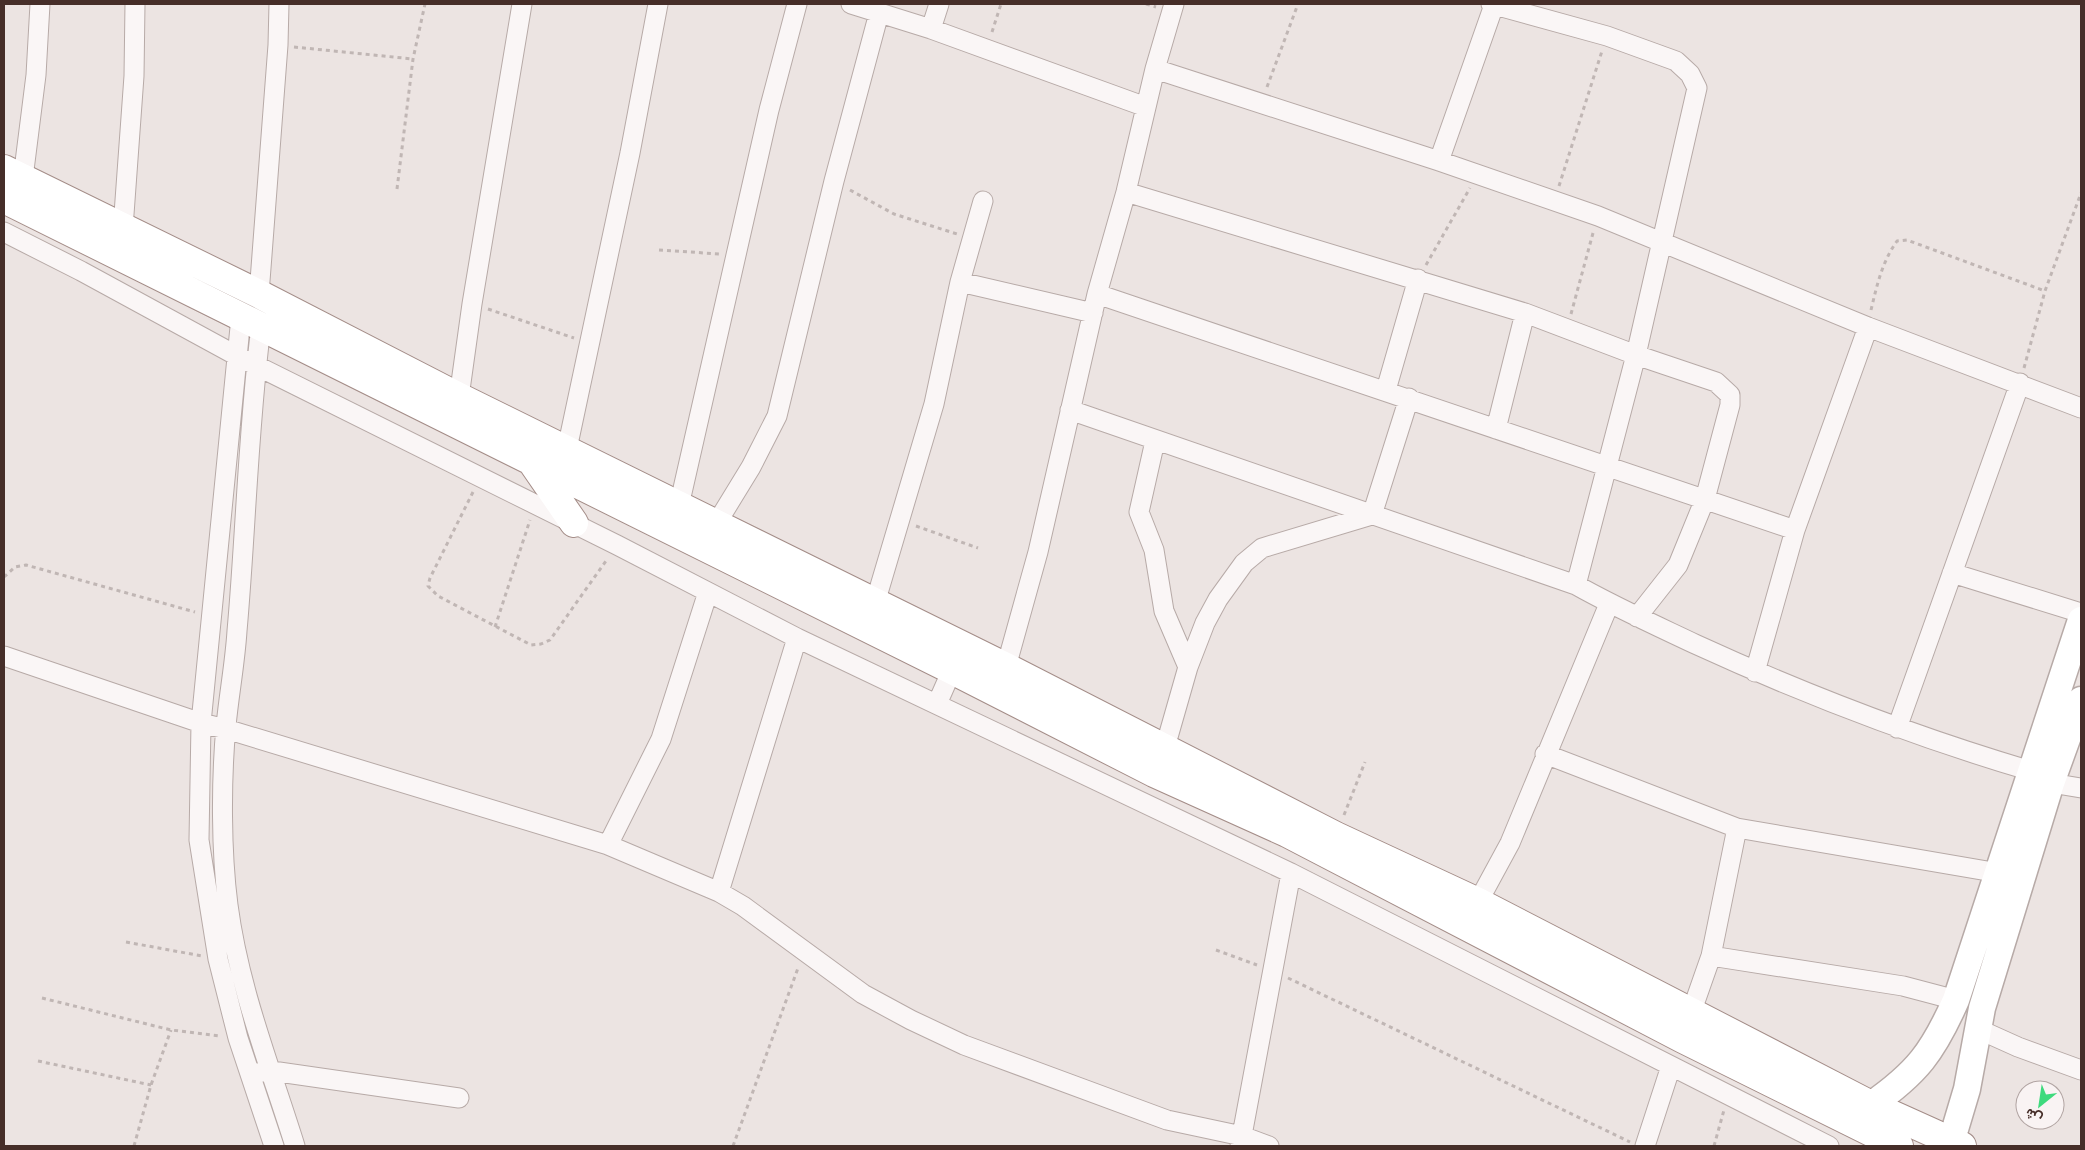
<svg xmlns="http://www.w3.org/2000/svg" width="2085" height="1150" font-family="'IBM Plex Sans',Vazirmatn,sans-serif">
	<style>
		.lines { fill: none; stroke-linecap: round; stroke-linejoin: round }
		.minor-casing { stroke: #b7aaa7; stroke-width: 21 }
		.secondary-casing { stroke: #b7aaa7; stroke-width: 29 }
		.trunk-casing { stroke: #a48d88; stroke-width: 30 }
		.path { stroke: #c0b6b4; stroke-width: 3; stroke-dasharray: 4 4; stroke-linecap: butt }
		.minor { stroke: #faf6f6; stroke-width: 19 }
		.secondary { stroke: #fff; stroke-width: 26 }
		.trunk { stroke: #fff; stroke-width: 28 }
	</style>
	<rect width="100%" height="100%" fill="#ece4e2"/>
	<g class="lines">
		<defs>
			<path id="minor" d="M851,4L931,29L1146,107
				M1491,4L1607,36L1676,61L1690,74L1697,88L1636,355L1576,585
				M931,29L939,4
				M1155,69L1439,161L1598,216L1868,327L2081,408
				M1439,161L1494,5
				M23,178L36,75L40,4
				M1126,192L1525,313L1636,355L1716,382L1730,395V405L1705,499L1678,565L1637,617
				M123,228L134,76L135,4
				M4,232L81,271L239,357L617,545L797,638L719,892
				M960,282L1093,313
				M259,294L278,45L279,4
				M1097,294L1795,530
				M241,317L201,723L199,840L218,959L238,1038L274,1146
				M261,327C248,428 246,530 237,631C235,663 229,694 226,726C221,781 221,851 228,905C239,989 270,1066 295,1146
				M1386,390L1418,279
				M459,397L472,304L522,4
				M1070,410L1576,585C1615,607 1655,625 1695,644C1804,694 1916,737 2031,771
				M1496,429L1525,313
				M1155,441L1139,512L1154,550L1164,611L1188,667
				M567,449L630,153L658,4
				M679,506L769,110L797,4
				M710,534L751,467L777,416L834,181L879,13
				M1952,573L2081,613
				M875,603L934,404L960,282L983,201
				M797,638L1291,873
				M4,656L201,723L226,729L608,845L719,892L743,906L863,994L911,1020L964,1045L1167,1120L1242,1136L1269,1146
				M1006,667L1038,552L1097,294L1126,192L1155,69L1174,4
				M1755,672L1795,530L1868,327
				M937,704L952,670
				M1897,728L2020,383
				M1545,754L1737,828L1999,873
				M1162,758L1188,667L1205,623L1218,599L1244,563L1262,548L1372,515L1409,398
				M2051,783L2081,788
				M608,845L661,739L708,592
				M1478,902L1510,843L1609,604
				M1711,956L1903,986L1956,1000
				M1691,1013L1711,956L1737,828
				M1978,1029L2018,1047L2081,1070
				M261,1072L272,1071L459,1098
				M1240,1146L1291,873L1829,1146
				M1645,1146L1671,1066"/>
			<path id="secondary" d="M1871,1105C1917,1073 1933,1052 1956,1000L2081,620
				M1950,1146L1967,1089L1982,1008L2051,783L2081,700"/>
			<path id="trunk" d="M4,169L259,294L459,397L1006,667L1336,836L1478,902L1871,1105L1962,1146
				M4,199L952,670L1154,773L1287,833L1683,1039L1899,1146
				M534,465L574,523"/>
		</defs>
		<use href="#minor" class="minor-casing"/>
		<use href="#secondary" class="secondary-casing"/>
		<use href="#trunk" class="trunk-casing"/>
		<path class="path" d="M1146,4L1156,7
			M992,32L1001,4
			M294,47L413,59
			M1267,87L1298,4
			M1559,186L1602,51
			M397,189L413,59L425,4
			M850,190L894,214L957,234
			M659,250L720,254
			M1426,265L1470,188
			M488,309L574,338
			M1871,310C1877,285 1882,262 1897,241L1907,240L2045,291
			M1571,314L1593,233
			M2024,368L2045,291L2081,193
			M473,492L430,578L428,586L438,596L531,645L541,644L550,640L608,558
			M916,526L978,548
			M4,577L15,567L26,565L195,612
			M495,627L530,520
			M1344,815L1365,762
			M126,942L202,956
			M1216,950L1257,965
			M1288,978L1630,1142
			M42,998L171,1030L220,1036
			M38,1061L151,1085
			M134,1146L151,1085L171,1030
			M733,1146L798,968
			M1714,1146L1724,1110"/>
		<use href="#minor" class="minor"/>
		<use href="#secondary" class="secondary"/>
		<use href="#trunk" class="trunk"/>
	</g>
	<rect width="2085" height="1150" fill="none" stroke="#462e29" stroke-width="10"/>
	<g transform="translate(2040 1105) rotate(210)"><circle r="24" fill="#f9f3f3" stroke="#b1a4a2"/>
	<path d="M0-4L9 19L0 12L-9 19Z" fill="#3eda7d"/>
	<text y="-8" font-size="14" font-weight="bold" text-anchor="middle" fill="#462e29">ش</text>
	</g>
</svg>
